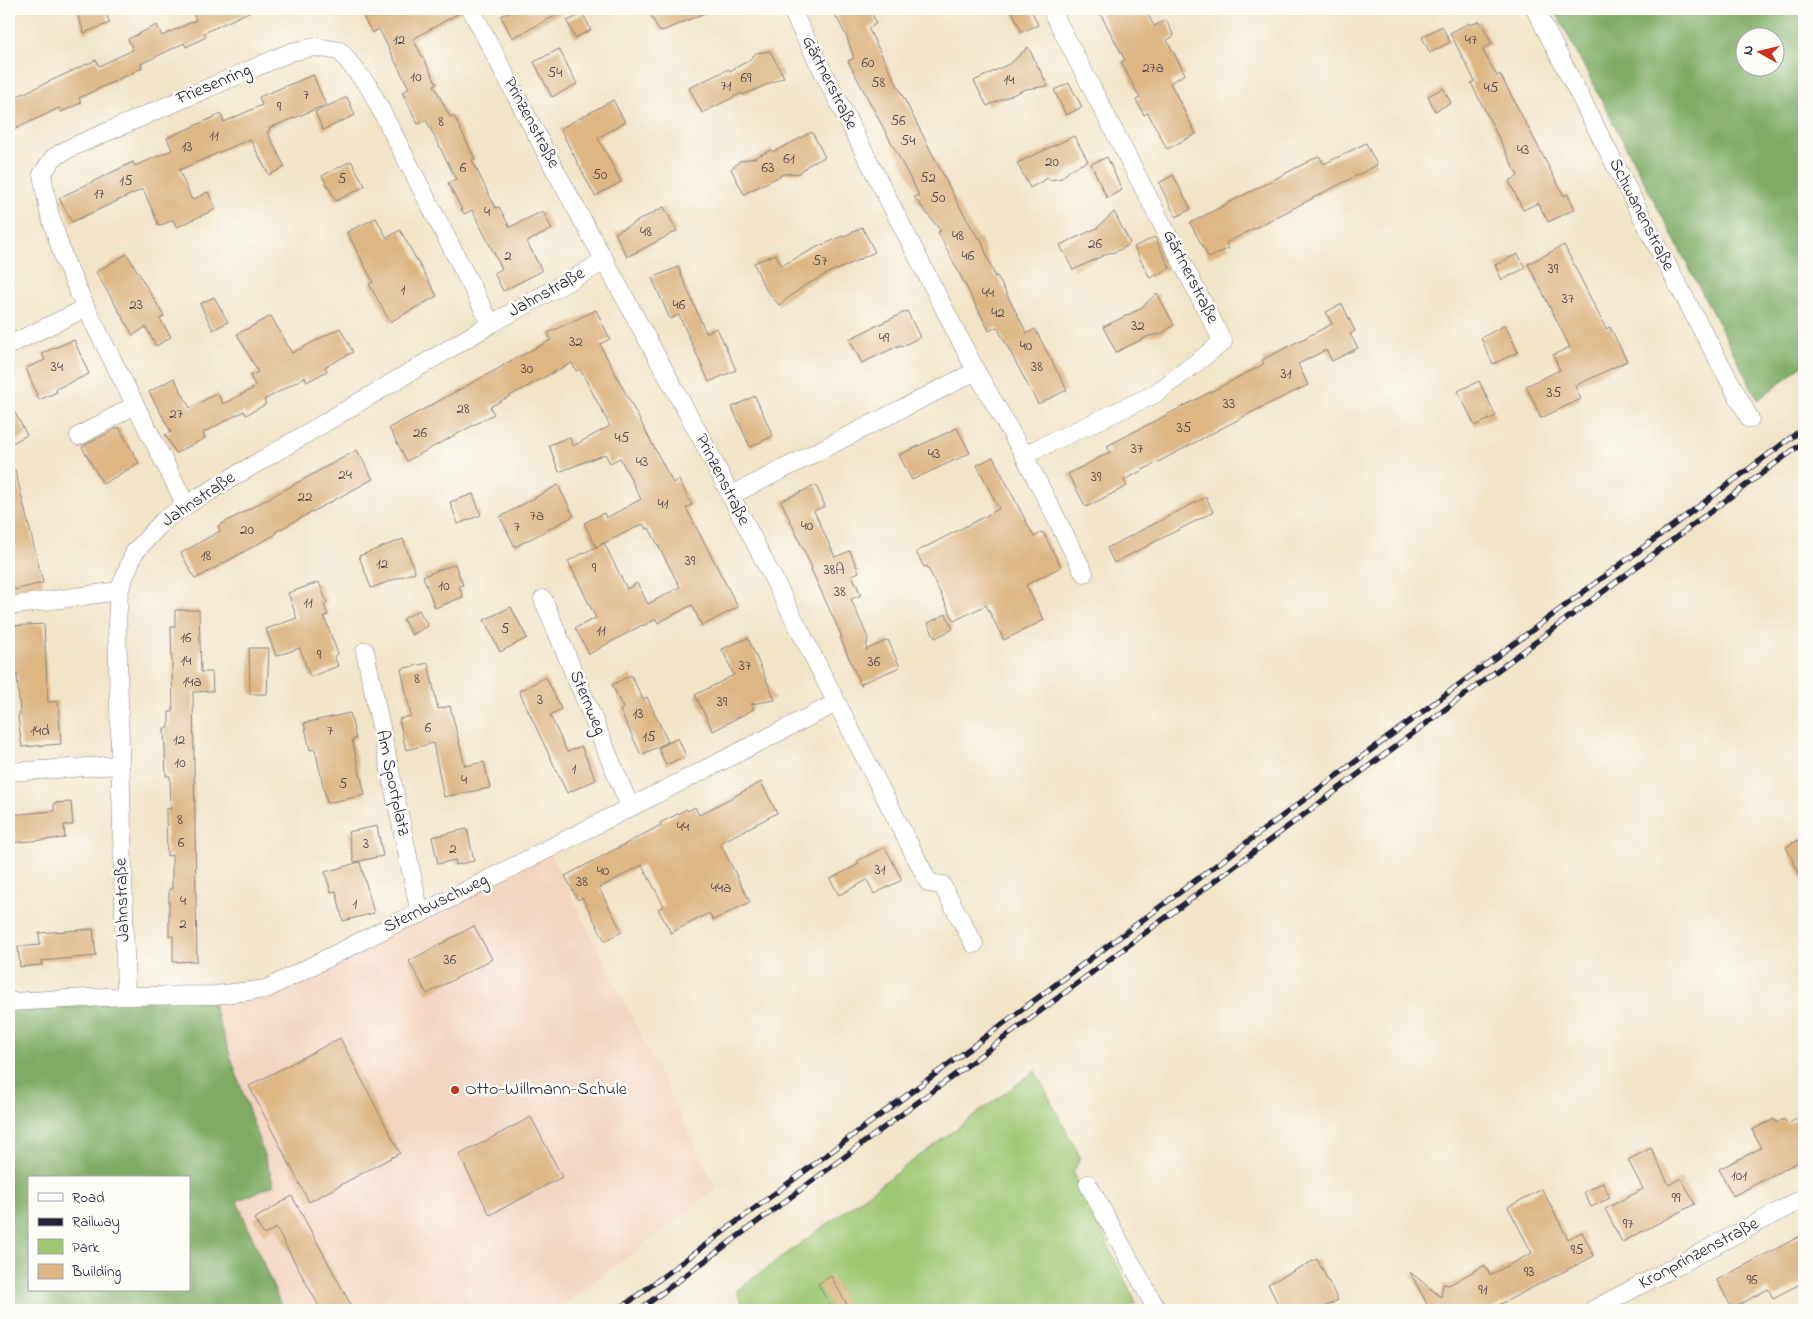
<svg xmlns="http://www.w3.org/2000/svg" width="1813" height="1319" font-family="'Indie Flower',sans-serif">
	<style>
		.built { fill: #f3d4bf }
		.green { fill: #9ec773; stroke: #607457 }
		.forest { fill: #7eac65; stroke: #506750; fill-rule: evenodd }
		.building { fill: #ddb684 }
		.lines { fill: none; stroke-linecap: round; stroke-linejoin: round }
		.street-casing { stroke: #8a8381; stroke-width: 19 }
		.street { stroke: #fff; stroke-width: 18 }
		.rail-casing { stroke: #22223b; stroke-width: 5.5 }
		.rail { stroke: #fdfcf7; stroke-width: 4; stroke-dasharray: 11; stroke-linecap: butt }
		.poi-dot { fill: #c8321e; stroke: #fdfcf7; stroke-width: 2 }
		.labels { text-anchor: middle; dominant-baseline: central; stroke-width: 5; stroke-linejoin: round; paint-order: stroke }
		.number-label { font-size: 15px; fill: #51474d }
		.street-label { font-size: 18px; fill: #22223b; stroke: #fdfcf7 }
		.poi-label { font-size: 18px; fill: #22223b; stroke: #fdfcf7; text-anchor: start }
	</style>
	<rect width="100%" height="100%" fill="#fdfcf7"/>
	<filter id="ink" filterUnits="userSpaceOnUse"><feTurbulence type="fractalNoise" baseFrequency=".02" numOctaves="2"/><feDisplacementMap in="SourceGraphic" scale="10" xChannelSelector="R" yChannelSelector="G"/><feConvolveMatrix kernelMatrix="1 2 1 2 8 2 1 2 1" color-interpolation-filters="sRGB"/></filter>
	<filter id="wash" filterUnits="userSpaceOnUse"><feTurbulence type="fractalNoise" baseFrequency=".0096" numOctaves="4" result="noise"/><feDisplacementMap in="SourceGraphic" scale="20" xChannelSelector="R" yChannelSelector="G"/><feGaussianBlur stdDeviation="1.12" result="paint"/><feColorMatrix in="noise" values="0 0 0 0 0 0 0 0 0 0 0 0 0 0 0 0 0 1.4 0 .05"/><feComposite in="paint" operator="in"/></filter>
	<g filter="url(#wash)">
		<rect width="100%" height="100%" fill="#f1e4c7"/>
		<path class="built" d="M548,849L717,1189L557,1310H283L237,1201L274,1185L210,995L266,989Z"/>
		<path class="green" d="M1035,1071L1080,1157L1073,1173L1136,1303L1124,1310H746L736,1291Z"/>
		<path class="forest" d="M1554,9H1804V364L1758,400ZM1746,38H1776V68H1746Z
			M210,995L274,1185L237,1201L283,1310H9V1002ZM29,1178H189V1290H29Z"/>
		<g id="blocks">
			<path class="building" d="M88,9H104L110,23L84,33L77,13Z
				M191,9H255L204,33L206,37L186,47L184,43L141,64L142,68L79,98L81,103L61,112L59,108L9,132V100L96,60L99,66L133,50L128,39L157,25L162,36L196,20Z
				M359,9H460L461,12L413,39L437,84L434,85L450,117L454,116L475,159L472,160L488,193L496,208L499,207L510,227L543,211L552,229L527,242L542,271L503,291L494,273L502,269L472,210L464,214L448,183L456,179L426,120L418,124L402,92L409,88L394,59L379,29L372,33Z
				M514,9H569L512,38L501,16Z
				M647,9H714L660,32Z
				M832,9H871L876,24L868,28L957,202L978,238L980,237L995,277L997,276L1027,333L1035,329L1067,390L1038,404L997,327L989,331L938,232L941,231L914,197L919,195L848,61L854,58L846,35Z
				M1011,9H1031L1038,25L1022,32Z
				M1098,9H1145L1154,26L1166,20L1174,36L1167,40L1185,74L1170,83L1196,134L1167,149L1148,113L1144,115L1136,100L1140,98L1121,62L1125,60Z
				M583,14L591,30L575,38L567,21Z
				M1480,21L1492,44L1482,49L1497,76L1500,74L1564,196L1567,194L1575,209L1548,222L1538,203L1523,210L1509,181L1518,176L1471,83L1475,81L1450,33L1469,23L1470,25Z
				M1442,26L1450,42L1430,53L1422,37Z
				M1028,47L1048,86L1026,89L987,106L974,81L1011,63Z
				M559,49L577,84L552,97L534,62Z
				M770,51L784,77L743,95L742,93L702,113L689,88L729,69L730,71L748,61L756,53Z
				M313,75L326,105L269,128L270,130L267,132L285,167L269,175L250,139L179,170L192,200L208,192L216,209L177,227L173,220L159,226L143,189L72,222L59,198L133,162L135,166L172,150L167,138L221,114L224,122L262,105L259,97Z
				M1069,83L1082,107L1066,115L1054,90Z
				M1443,88L1451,103L1435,111L1428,96Z
				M347,97L355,115L323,130L315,112Z
				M613,100L625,122L598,138L621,182L595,196L560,129Z
				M812,132L825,157L808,165L800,173L784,174L744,194L731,169L740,161L754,158L771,150L773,152Z
				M1074,136L1088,161L1070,170L1062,178L1049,180L1048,178L1030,188L1017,163Z
				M1366,143L1377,165L1226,243L1229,248L1209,258L1190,223L1319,156L1324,164Z
				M1107,157L1122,190L1107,198L1091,164Z
				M351,161L365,186L336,201L322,176Z
				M1173,175L1191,209L1176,217L1159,183Z
				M664,207L677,231L627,257L615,233Z
				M1114,212L1130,243L1124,248L1112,253L1111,252L1073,270L1060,245L1097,228Z
				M376,218L387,238L400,230L437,296L390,322L369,284L373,282L347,232Z
				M862,227L875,252L837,270L836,269L804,286L779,305L764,287L754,263L776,254L781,266L823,244V245L842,236L843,237Z
				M1155,237L1170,268L1150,278L1134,247Z
				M1564,245L1606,329L1610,327L1627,361L1575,386L1581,399L1541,418L1526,386L1560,370L1553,355L1570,347L1528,264Z
				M127,254L164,316L160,319L171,337L156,346L146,327L133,335L96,272Z
				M1518,254L1525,268L1502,280L1495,265Z
				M678,267L706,333L717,328L736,370L709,382L679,315L670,319L652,278Z
				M1157,293L1174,325L1161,334L1149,336L1116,352L1103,327L1140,309Z
				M214,297L228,322L213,330L200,304Z
				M1342,304L1355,331L1350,334L1358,348L1332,361L1326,350L1298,364L1308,385L1260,408L1124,480L1127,486L1086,507L1068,474L1110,452L1107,446L1264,364L1262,360L1332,324L1326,312Z
				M596,310L610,339L600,344L606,356L673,483L679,480L692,505L686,508L738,607L702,626L692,605L658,623L656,619L643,626L642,625L589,654L575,628L596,618L568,561L604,543L627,589L637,583L648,604L680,587L649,528L646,529L643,524L596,547L584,523L604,513L606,518L641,499L620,458L610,463L605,454L559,472L549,445L569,437L573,446L610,426L580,369L576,371L572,363L552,373L490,407L494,414L407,461L389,428L503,366V365L551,340L548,333Z
				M907,311L920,337L901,347L900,345L862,363L849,339Z
				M271,316L292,353L340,328L353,352L325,367L327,371L307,382L305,377L264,400L266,404L246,415L244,411L203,433L205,438L176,453L165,435L171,432L149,392L174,378L190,408L217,393L223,404L256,387L250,376L258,372L237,334Z
				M1505,325L1518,352L1493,364L1481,338Z
				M74,340L89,374L56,389L57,392L39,400L26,368L45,360L42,353Z
				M1479,381L1496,416L1475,426L1458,391Z
				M755,396L773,436L750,447L732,407Z
				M9,402L27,435L9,445Z
				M119,427L139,463L103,484L82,447Z
				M957,428L970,453L912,480L899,455Z
				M357,450L373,479L275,532L276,534L195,579L181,553L220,531L218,526Z
				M993,457L1034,537L1043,532L1061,567L1026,585L1044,620L1004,640L986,605L954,621L927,566L924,567L916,552L999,509L977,465Z
				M15,470L43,583L9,591V471Z
				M558,485L574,516L515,547L500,517Z
				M816,485L825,506L814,511L835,557L850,551L859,572L852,575L861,595L851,599L868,638L866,650L888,640L900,667L862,683L861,686L840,637H842L811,569L812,568L781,501Z
				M473,494L481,515L458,524L450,502Z
				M1206,497L1213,512L1114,563L1107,548Z
				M403,539L415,572L371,588L359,556Z
				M455,564L463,585L459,586L463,597L435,608L423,576Z
				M319,582L327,602L324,604L328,615L324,616L338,654L334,656L338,666L310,677L300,648L276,656L266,629L297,618L288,593Z
				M511,607L527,638L500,652L484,620Z
				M175,610H199L201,672H212L213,691L193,692L197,961L173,962V936H169V889H172V855L167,856L166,809H171L170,776H166L164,728H169V712H173L171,627H175Z
				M419,610L428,626L412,635L403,619Z
				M946,614L953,629L935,638L928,623Z
				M44,624L48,702L58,701L61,744L22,747L19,726L18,715H20L17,675H13L11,649H9V626Z
				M748,638L775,700L751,704L754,709L713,731L695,695L734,675L722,649Z
				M249,648H269L267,694H250Z
				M428,663L438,709L450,706L465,766L484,762L490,788L444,797L433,743L406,750L399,719L411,716L401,669Z
				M631,675L643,699L647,697L668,742L641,755L620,710L623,708L612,685Z
				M546,677L561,709L550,715L567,752L581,746L596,780L567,793L519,691Z
				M350,713L356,739L352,740L365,795L327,803L315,749L310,750L304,723Z
				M678,738L686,756L666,765L658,748Z
				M761,782L777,813L720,843L750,902L713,920L709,913L671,933L658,909L664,906L642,865L599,888L622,932L605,941L582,897L578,900L565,876L661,825L660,823L687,809L688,811L695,807L699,815Z
				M71,802L73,825H64L65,838L9,843V815L54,811V803Z
				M377,826L383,856L354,862L348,832Z
				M467,829L474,861L456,865L455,860L438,864L432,837Z
				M1804,837V883L1786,847Z
				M885,847L902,880L874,894L867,880L839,895L830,879L859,864L857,861Z
				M360,862L374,913L343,921L336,891L331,892L325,872Z
				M474,926L492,959L427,994L409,961Z
				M93,929L96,956L41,961L42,965L20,967L18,947L40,945L39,933Z
				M340,1038L400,1153L309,1202L249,1086Z
				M1804,1115V1159L1733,1196L1719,1169L1761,1148L1752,1130L1774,1119L1776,1123L1784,1119L1788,1124Z
				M531,1117L562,1177L490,1215L459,1155Z
				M1651,1148L1669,1185L1681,1178L1695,1204L1622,1242L1605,1209L1643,1189L1628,1160Z
				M1603,1183L1610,1198L1591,1207L1584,1192Z
				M1542,1189L1568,1239L1582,1232L1594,1256L1489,1310H1430L1410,1272L1441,1297L1443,1284L1449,1285L1485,1265L1490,1275L1532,1253L1508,1207Z
				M292,1196L351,1305L342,1310H321L276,1228L264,1235L254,1219Z
				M1804,1234V1282L1773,1298L1768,1289L1732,1309L1717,1280Z
				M1317,1259L1338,1300L1319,1310H1281L1268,1284Z
				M831,1276L850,1310H833L818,1284Z"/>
		</g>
	</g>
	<g filter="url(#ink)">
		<use href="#blocks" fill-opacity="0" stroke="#8a8381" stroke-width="1"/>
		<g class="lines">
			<defs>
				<path id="street" d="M471,9L554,168L706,447L929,883L942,885L974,944
					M791,9L976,371L1024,455L1155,394L1223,342L1051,9
					M1535,9L1659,250L1750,419
					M9,345L86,308
					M79,436L135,405
					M1024,455L1084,573
					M730,496L976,371
					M186,505L86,308L64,259L49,212L42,174L53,158L70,148L291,52L315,47L340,51L369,87L491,324
					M543,599L630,807
					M9,606L119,591
					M365,651L420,914
					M9,772L119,765
					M126,996L117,623L119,591L134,553L163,521L186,505L491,324L605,261
					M9,1002L126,996L216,995L266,989L403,920L420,914L836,703
					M1088,1184L1157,1310
					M1593,1310L1804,1198"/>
			</defs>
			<use href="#street" class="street-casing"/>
			<use href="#street" class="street"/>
			<defs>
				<path id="rail" d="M618,1310L1804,428
					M639,1310L1804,442"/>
			</defs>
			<use href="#rail" class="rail-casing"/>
			<use href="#rail" class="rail"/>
		</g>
	</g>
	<circle class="poi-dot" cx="455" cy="1090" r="5"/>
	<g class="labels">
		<g class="number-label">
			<text x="399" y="40">12</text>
			<text x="1471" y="40">47</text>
			<text x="868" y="63">60</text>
			<text x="1153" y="68">27a</text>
			<text x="555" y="73">54</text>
			<text x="416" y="77">10</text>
			<text x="746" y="78">69</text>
			<text x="1009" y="80">14</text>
			<text x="878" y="83">58</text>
			<text x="726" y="86">71</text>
			<text x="1491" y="88">45</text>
			<text x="306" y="95">7</text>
			<text x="279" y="107">9</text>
			<text x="898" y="121">56</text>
			<text x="441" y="122">8</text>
			<text x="214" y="136">11</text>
			<text x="908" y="141">54</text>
			<text x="187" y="147">13</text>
			<text x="1523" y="150">43</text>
			<text x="789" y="159">61</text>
			<text x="1052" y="162">20</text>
			<text x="463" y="168">6</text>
			<text x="768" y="168">63</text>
			<text x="600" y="175">50</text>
			<text x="928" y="178">52</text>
			<text x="342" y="179">5</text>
			<text x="126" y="181">15</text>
			<text x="99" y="194">17</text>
			<text x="938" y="198">50</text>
			<text x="487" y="212">4</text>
			<text x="646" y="232">48</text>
			<text x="958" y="236">48</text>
			<text x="1095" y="244">26</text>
			<text x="508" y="256">2</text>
			<text x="968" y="256">46</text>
			<text x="820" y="261">57</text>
			<text x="1553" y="269">39</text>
			<text x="403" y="290">1</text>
			<text x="988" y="293">44</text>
			<text x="1568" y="299">37</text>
			<text x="136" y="305">23</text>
			<text x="679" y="305">46</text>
			<text x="998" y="313">42</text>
			<text x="1138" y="326">32</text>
			<text x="884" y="338">49</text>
			<text x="576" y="342">32</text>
			<text x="1026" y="346">40</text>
			<text x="57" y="367">34</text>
			<text x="1037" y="367">38</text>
			<text x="527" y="369">30</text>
			<text x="1286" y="374">31</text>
			<text x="1554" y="393">35</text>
			<text x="1229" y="404">33</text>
			<text x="463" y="409">28</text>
			<text x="176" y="414">27</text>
			<text x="1184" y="428">35</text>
			<text x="420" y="433">26</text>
			<text x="622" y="438">45</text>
			<text x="1137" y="449">37</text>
			<text x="934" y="454">43</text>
			<text x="642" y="462">43</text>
			<text x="345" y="475">24</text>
			<text x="1096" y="477">39</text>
			<text x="305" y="497">22</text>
			<text x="663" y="504">41</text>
			<text x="537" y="516">7a</text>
			<text x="807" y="526">40</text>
			<text x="517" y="527">7</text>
			<text x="247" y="530">20</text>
			<text x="206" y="556">18</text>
			<text x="690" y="561">39</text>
			<text x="382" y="564">12</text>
			<text x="594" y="568">9</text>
			<text x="834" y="570">38A</text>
			<text x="444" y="586">10</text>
			<text x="840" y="592">38</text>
			<text x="308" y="603">11</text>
			<text x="505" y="629">5</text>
			<text x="601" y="631">11</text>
			<text x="186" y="638">16</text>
			<text x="319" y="655">9</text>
			<text x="186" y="661">14</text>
			<text x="874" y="662">36</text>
			<text x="745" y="666">37</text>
			<text x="417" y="679">8</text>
			<text x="192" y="682">14a</text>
			<text x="540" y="700">3</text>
			<text x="722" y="702">39</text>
			<text x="638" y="714">13</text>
			<text x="428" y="728">6</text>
			<text x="40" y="731">14d</text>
			<text x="330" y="731">7</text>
			<text x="649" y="737">15</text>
			<text x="179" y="740">12</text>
			<text x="180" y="763">10</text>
			<text x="574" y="769">1</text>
			<text x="464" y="780">4</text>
			<text x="343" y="784">5</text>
			<text x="180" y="820">8</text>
			<text x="683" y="827">44</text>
			<text x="181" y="843">6</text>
			<text x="366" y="844">3</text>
			<text x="453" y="849">2</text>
			<text x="880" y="870">31</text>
			<text x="603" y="871">40</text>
			<text x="582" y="882">38</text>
			<text x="721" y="888">44a</text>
			<text x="183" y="901">4</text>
			<text x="355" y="904">1</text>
			<text x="183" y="924">2</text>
			<text x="450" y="960">36</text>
			<text x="1739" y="1176">101</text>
			<text x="1676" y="1198">99</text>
			<text x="1628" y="1224">97</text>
			<text x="1577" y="1250">95</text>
			<text x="1529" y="1272">93</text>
			<text x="1752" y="1280">96</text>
			<text x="1483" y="1290">91</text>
		</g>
		<g class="street-label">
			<text transform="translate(829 83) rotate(63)">Gärtnerstraße</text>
			<text transform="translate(214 85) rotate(-23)">Friesenring</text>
			<text transform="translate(531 123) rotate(62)">Prinzenstraße</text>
			<text transform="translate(1641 215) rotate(63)">Schwanenstraße</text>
			<text transform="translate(1190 277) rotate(63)">Gärtnerstraße</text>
			<text transform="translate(547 293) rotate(-29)">Jahnstraße</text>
			<text transform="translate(722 480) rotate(63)">Prinzenstraße</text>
			<text transform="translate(199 500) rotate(-34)">Jahnstraße</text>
			<text transform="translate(587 703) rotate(67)">Sternweg</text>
			<text transform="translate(392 783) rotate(78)">Am Sportplatz</text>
			<text transform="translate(123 900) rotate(-92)">Jahnstraße</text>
			<text transform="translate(436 904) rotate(-26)">Sternbuschweg</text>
			<text transform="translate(1699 1254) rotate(-28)">Kronprinzenstraße</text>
		</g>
		<g class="poi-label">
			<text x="465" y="1090">Otto-Willmann-Schule</text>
		</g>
	</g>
	<rect width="1813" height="1319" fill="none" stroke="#fdfcf7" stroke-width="30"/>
	<rect x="28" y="1176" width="162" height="115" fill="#fdfcf7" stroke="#a5a5ac"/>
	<rect x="38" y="1193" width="25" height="8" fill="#ffffff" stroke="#a5a5ac"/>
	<text x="72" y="1202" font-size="15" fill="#22223b">Road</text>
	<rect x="38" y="1218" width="25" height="8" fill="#22223b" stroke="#a5a5ac"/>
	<text x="72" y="1226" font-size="15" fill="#22223b">Railway</text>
	<rect x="38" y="1239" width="25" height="15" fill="#9ec773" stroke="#a5a5ac"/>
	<text x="72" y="1252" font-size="15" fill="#22223b">Park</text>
	<rect x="38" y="1264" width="25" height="15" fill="#ddb684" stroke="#a5a5ac"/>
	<text x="72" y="1276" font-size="15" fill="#22223b">Building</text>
	<g transform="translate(1760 52) rotate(278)"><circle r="24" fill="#fdfcf7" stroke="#a5a5ac"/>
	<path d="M0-4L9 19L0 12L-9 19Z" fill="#c8321e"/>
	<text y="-8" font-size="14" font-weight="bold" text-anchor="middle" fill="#22223b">N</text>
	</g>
</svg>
